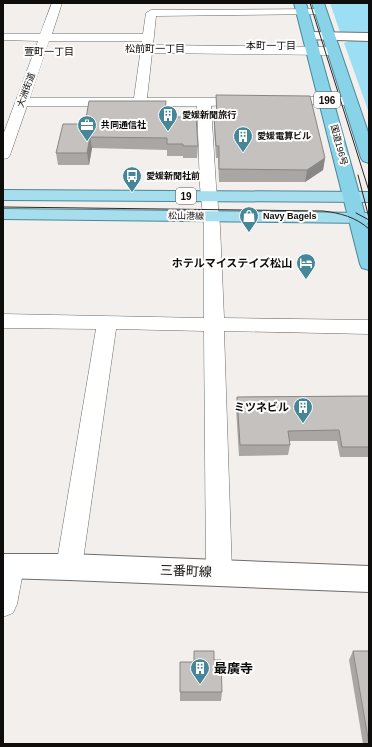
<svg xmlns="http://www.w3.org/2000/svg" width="372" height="747" font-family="Arial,'Noto Sans JP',sans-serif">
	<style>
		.water { fill: #9cdff4 }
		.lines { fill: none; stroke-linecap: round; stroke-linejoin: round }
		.minor-casing { stroke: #6f6c69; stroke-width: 1 }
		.tertiary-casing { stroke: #6f6c69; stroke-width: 2 }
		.primary-casing { stroke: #4b8798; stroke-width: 2 }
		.trunk-casing { stroke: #4b8798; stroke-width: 2 }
		.minor { fill: #fff; fill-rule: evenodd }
		.tertiary { fill: #fff; fill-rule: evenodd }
		.primary { fill: #a6deee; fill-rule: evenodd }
		.trunk { fill: #88d3e8; fill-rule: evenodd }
		.tram { stroke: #2a2827; stroke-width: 1 }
		.wall { fill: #a9a6a3 }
		.shaded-wall { fill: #898785 }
		.building { fill: #c4c1be; stroke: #898785 }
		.labels { text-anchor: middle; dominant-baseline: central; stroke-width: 4; stroke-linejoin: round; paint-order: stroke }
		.far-street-label { font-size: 9px; fill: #0f0d0c; stroke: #fffdfc }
		.far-poi-label { font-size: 9px; font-weight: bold; fill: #0f0d0c; stroke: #fffdfc; text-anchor: start }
		.far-neighbourhood-label { font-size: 10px; fill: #0f0d0c; stroke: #fffdfc }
		.shield { fill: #fffdfc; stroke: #575554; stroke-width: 1 }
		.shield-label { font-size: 10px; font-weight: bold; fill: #0f0d0c }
		.poi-label { font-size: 11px; font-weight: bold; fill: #0f0d0c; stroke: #fffdfc; text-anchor: end }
		.near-street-label { font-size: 13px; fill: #0f0d0c; stroke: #fffdfc }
		.near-poi-label { font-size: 13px; font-weight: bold; fill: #0f0d0c; stroke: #fffdfc; text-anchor: start }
	</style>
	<rect width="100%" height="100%" fill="#f3efec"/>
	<path class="water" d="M330,3H369V34H346L340,32Z
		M349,41H369V113L344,43Z"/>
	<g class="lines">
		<defs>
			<path id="minor" d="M52,3H62L52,34H143L146,13L151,10L321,9L325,10L326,12L325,14L156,16L153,45L333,47L337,48L339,51L337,54L333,55L152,53L147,98H217L222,99L224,102L222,105L211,106L216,186L220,226L224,318L369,320V334L224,331L232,573L228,582L219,585L210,582L206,573L204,331L116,329L82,567L78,575L69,579L60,575L56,567L96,329L3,328V314L204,318V226L200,186L197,106H27L10,155L8,158L3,159V135L38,41L3,40V34H40ZM49,41H142L134,98H30Z
				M282,97H350L355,98L357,101L355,104L350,105L277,104L275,101L277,98Z
				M11,555L20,559L24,567L17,604L13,613L3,617V558Z"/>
			<path id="tertiary" d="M309,32L369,33V41L305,39L303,36L305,33Z
				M3,554H69L369,566V592L69,580L3,578Z"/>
			<path id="primary" d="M3,190L369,192V202L3,200Z
				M3,209L369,213V223L3,219Z"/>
			<path id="trunk" d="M294,3H306L369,229V270L362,268L360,264Z
				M312,3H324L369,135V163L363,161L361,158Z"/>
		</defs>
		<use href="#minor" class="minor-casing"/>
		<use href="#tertiary" class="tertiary-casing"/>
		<use href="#primary" class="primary-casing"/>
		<use href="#trunk" class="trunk-casing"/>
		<use href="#minor" class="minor"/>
		<use href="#tertiary" class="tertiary"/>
		<use href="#primary" class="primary"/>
		<use href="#trunk" class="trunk"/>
		<path class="tram" d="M310,3L369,191
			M358,175L369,218
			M3,207L323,211C340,213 356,217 369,229
			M356,213L369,220"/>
	</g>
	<path class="wall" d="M216,95L325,158L323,170L305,182H219L218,158H216L214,129V117H216Z
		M166,117L198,146L197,158H183V156H167V150L92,148L89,165H58L56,153L85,124Z
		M369,396V457H340L337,441H289L290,445L288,455L239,456L236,408L237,397Z
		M353,651L369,744H363L349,660Z
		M214,660L222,692L221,701H180V662H194Z"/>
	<path class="shaded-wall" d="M90,137L92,148L89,165L87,153Z
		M325,158L323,170L305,182L307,170Z"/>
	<path class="building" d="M216,95L310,96L325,158L307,170L219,169V146H216L214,117H217Z
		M89,101H166L165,117H196L198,146H183V144H167V138L90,137L87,153H56L63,124H85Z
		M369,396V447H342L339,430L288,431L290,445H240L237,397Z
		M194,651H214V660H221L222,692H180V662H194Z
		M353,651H369V744Z"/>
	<defs>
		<symbol id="building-pin" viewBox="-11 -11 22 30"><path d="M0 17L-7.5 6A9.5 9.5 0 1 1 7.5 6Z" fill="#468699" stroke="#fffdfc"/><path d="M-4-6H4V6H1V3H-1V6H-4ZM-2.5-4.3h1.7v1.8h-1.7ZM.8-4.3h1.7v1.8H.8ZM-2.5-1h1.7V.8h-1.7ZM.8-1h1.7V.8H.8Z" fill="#fff"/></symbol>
		<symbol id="office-pin" viewBox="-11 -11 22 30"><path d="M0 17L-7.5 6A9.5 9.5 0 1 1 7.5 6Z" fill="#468699" stroke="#fffdfc"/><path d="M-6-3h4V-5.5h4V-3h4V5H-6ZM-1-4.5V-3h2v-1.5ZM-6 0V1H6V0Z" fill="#fff"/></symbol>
		<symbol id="bus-pin" viewBox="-11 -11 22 30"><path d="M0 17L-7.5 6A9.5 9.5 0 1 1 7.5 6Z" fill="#468699" stroke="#fffdfc"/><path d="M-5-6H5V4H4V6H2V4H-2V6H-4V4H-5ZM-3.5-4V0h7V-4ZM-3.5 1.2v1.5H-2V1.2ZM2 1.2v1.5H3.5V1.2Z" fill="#fff"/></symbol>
		<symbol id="shop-pin" viewBox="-11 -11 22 30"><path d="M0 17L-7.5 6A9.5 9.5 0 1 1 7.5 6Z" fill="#468699" stroke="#fffdfc"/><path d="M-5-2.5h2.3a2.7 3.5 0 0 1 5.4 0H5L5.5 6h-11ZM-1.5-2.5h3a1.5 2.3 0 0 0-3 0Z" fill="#fff"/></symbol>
		<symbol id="hotel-pin" viewBox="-11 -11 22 30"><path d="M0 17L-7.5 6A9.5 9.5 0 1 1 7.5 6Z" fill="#468699" stroke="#fffdfc"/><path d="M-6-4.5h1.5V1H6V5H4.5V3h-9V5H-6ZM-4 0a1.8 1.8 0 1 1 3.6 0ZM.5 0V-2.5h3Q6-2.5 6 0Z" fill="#fff"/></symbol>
	</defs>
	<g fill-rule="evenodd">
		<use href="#building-pin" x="157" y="104" width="22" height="30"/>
		<use href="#office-pin" x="76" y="114" width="22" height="30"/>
		<use href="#building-pin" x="232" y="125" width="22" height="30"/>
		<use href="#bus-pin" x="121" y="165" width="22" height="30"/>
		<use href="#shop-pin" x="238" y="205" width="22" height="30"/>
		<use href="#hotel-pin" x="295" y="252" width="22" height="30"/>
		<use href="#building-pin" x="292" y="396" width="22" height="30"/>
		<use href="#building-pin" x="189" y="657" width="22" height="30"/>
	</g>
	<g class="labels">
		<g class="far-street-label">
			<text transform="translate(26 90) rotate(-70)">大洲街道</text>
			<text transform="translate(339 145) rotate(75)">国道196号</text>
			<text transform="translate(186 216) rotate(1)">松山港線</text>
		</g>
		<g class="far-poi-label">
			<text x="182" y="115">愛媛新聞旅行</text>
			<text x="101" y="125">共同通信社</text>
			<text x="257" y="136">愛媛電算ビル</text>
			<text x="146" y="176">愛媛新聞社前</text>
			<text x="263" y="216">Navy Bagels</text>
		</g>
		<g class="far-neighbourhood-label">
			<text x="271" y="45">本町一丁目</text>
			<text x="155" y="48">松前町一丁目</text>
			<text x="49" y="51">萱町一丁目</text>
		</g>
		<g class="shield">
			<rect x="314" y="92" width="26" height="16" rx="3"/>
			<rect x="176" y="188" width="20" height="16" rx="3"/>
		</g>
		<g class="shield-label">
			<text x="327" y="100">196</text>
			<text x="186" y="196">19</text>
		</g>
		<g class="poi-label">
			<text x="292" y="263">ホテルマイステイズ松山</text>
			<text x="289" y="407">ミツネビル</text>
		</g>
		<g class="near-street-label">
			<text transform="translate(186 571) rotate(2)">三番町線</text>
		</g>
		<g class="near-poi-label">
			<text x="214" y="668">最廣寺</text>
		</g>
	</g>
	<rect width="372" height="747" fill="none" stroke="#0f0d0c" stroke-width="8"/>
</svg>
